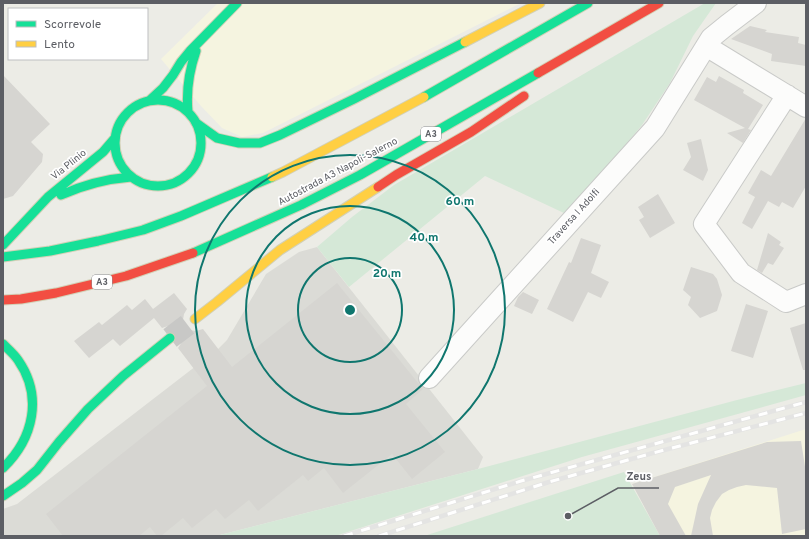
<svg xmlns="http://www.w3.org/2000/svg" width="809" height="539" font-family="Overpass,sans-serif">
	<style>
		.commercial { fill: #f5f4e0 }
		.industrial { fill: #dbdbd6 }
		.green { fill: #d5e8d7 }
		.building { fill: #d6d5d1 }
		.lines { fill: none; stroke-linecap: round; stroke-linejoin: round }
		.highway-tunnel { stroke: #c8c8c6; stroke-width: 22; stroke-dasharray: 22 11; stroke-linecap: butt }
		.street-casing { stroke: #c9cac8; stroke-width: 22 }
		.fast-casing { stroke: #d2d0b6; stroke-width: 11 }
		.slow-casing { stroke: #d2d0b6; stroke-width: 11 }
		.jam-casing { stroke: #d2d0b6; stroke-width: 11 }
		.street { stroke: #fcfcfb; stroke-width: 20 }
		.fast { stroke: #16e098; stroke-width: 9 }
		.slow { stroke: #ffcf43; stroke-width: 9 }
		.jam { stroke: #f24e42; stroke-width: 9 }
		.rail-casing { stroke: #e4e4e3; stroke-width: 4.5 }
		.rail { stroke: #fff; stroke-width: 3; stroke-dasharray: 9; stroke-linecap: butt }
		.ring { fill: none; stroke: #0f766e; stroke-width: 2 }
		.labels { text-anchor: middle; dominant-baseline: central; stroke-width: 3.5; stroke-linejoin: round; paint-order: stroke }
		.shield { fill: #fff; stroke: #8d8e92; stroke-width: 1 }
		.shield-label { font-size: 9px; font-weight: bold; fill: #5c5e64 }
		.street-label { font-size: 10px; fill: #5c5e64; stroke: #fff }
		.centre { fill: #0f766e; stroke: #fff; stroke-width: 2 }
		.ring-label { font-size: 12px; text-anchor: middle; font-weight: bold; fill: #0f766e; stroke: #fff; stroke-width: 3.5; stroke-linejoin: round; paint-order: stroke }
		.leader { fill: none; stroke: #5c5e64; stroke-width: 1.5 }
		.callout-dot { fill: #5c5e64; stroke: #fff; stroke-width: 1.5 }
		.callout-label { font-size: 11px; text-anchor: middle; font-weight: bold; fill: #5c5e64; stroke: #fff; stroke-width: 3.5; stroke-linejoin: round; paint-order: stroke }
	</style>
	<rect width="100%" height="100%" fill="#ecece6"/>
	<path class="commercial" d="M218,3H521L263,133L242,137L222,128L201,106L161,59Z
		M806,429V536H660L632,484Z"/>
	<path class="industrial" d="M317,247L483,457L478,469L216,536H3V509L17,504L218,349L227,340L266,274L299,252Z"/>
	<path class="green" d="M705,3H716L693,36L670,83L642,125L594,183L566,214L485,176L349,287L317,247L352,217L394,185Z
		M806,383V395L582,457L335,536H216L478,469L737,400Z
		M624,472L660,536H424Z"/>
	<path class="building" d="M750,26L767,30L765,32L799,37L798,43L806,45V66L771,61L772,54L731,39Z
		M3,75L50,124L31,142L43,154L42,162L13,196L3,199Z
		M719,76L744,90L743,93L763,105L748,129L751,130L743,143L727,133L745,128L694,100L707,77L716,82Z
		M806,118V186L793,208L782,202L779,207L768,201L752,229L742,223L755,197L748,193L761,170L771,176Z
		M701,139L708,170L703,181L683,170L691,157L687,143Z
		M658,194L675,223L650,238L639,220L644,217L638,207Z
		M768,233L781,242L779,245L784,248L773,265L768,263L762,273L757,270Z
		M581,238L601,245L591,273L609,282L601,298L588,292L573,322L547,309L569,262L571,263Z
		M691,267L713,274L717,279L722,295L717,311L700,318L688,305L691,297L683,290Z
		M337,283L423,389L406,404L445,452L412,479L392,454L343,493L324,468L308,481L303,475L258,511L249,500L225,519L216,509L192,528L183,518L161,536H157L150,527L139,536H63L46,514L207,386L178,348L182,342V336L180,330L174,326H168L162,328L154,318L120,346L113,339L89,358L74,341L99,322L102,325L127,305L132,310L145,299L153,309L174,293L187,309L184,314L183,320L185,327L190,330L196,331L203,329L232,367Z
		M523,292L539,300L532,314L514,306L518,297Z
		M746,304L768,311L753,358L731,351Z
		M806,323V370H803L790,328Z
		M801,441L806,473V529L782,534L777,488L746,485L737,487L729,490L722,494L716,502L712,510L710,518L713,536H691L698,504L711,475L675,487L668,504L686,536H660L632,484L767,442Z"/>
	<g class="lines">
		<path class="highway-tunnel" d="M170,338L195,319"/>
		<defs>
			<path id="street" d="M706,46L806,107
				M787,95L704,224L741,273L786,302L806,294
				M429,378L655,128L698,59L711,38L727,25L756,3"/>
			<path id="fast" d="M424,97L588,3
				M115 143a43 43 0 1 1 86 0a43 43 0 1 1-86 0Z
				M150,100L163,88L173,75L181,62L190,51L237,3
				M188,112C186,91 189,71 196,51
				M196,123L217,138L239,143H260L280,135L354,99L465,42
				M61,195C83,185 106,179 131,177
				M3,245L48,197L103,152L115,138
				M193,253L301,205L360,175L538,73
				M3,257L50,251L98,241L143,230L181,216L272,177
				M3,344C8,349 14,354 18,360C43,396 34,438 3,468
				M3,496L22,483L37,470L59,442L88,409L123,376L170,338"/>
			<path id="slow" d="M465,42L540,3
				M272,177L283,172L424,97
				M195,319L217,302L280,250L378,187"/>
			<path id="jam" d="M538,73L659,3
				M378,187L396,175L471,132L524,96
				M3,300L21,299L56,293L126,276L193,253"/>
		</defs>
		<use href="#street" class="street-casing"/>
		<use href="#fast" class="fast-casing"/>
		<use href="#slow" class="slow-casing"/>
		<use href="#jam" class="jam-casing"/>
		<use href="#street" class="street"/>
		<use href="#fast" class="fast"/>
		<use href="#slow" class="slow"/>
		<use href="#jam" class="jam"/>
		<defs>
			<path id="rail" d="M344,536L521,481L806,402
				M379,536L549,482L653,453L806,413"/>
		</defs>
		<use href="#rail" class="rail-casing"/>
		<use href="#rail" class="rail"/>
	</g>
	<g class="ring">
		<circle cx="350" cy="310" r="52"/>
		<circle cx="350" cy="310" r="104"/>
		<circle cx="350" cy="310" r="155"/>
	</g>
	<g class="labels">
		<g class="shield">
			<rect x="421" y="127" width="20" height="14" rx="3"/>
			<rect x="92" y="275" width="20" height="14" rx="3"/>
		</g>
		<g class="shield-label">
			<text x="431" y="134">A3</text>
			<text x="102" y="282">A3</text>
		</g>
		<g class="street-label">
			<text transform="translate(69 165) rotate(-39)">Via Plinio</text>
			<text transform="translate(338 172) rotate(-28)">Autostrada A3 Napoli-Salerno</text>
			<text transform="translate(574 217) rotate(-48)">Traversa I Adolfi</text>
		</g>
	</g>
	<circle cx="350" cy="310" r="6" class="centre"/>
	<g class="ring-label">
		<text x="460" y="205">60 m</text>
		<text x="424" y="241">40 m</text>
		<text x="387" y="277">20 m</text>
	</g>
	<path class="leader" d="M568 516L618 488H659"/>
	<circle class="callout-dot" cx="568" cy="516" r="4"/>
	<g class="callout-label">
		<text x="639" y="480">Zeus</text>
	</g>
	<rect width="809" height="539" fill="none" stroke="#5c5e64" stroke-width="8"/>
	<rect x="8" y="8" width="140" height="52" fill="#ffffff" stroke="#bebfc1"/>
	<rect x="16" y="21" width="20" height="6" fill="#16e098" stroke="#bebfc1"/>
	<text x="44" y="28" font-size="12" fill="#5c5e64">Scorrevole</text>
	<rect x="16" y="41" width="20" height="6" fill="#ffcf43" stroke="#bebfc1"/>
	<text x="44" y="48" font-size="12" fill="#5c5e64">Lento</text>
</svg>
